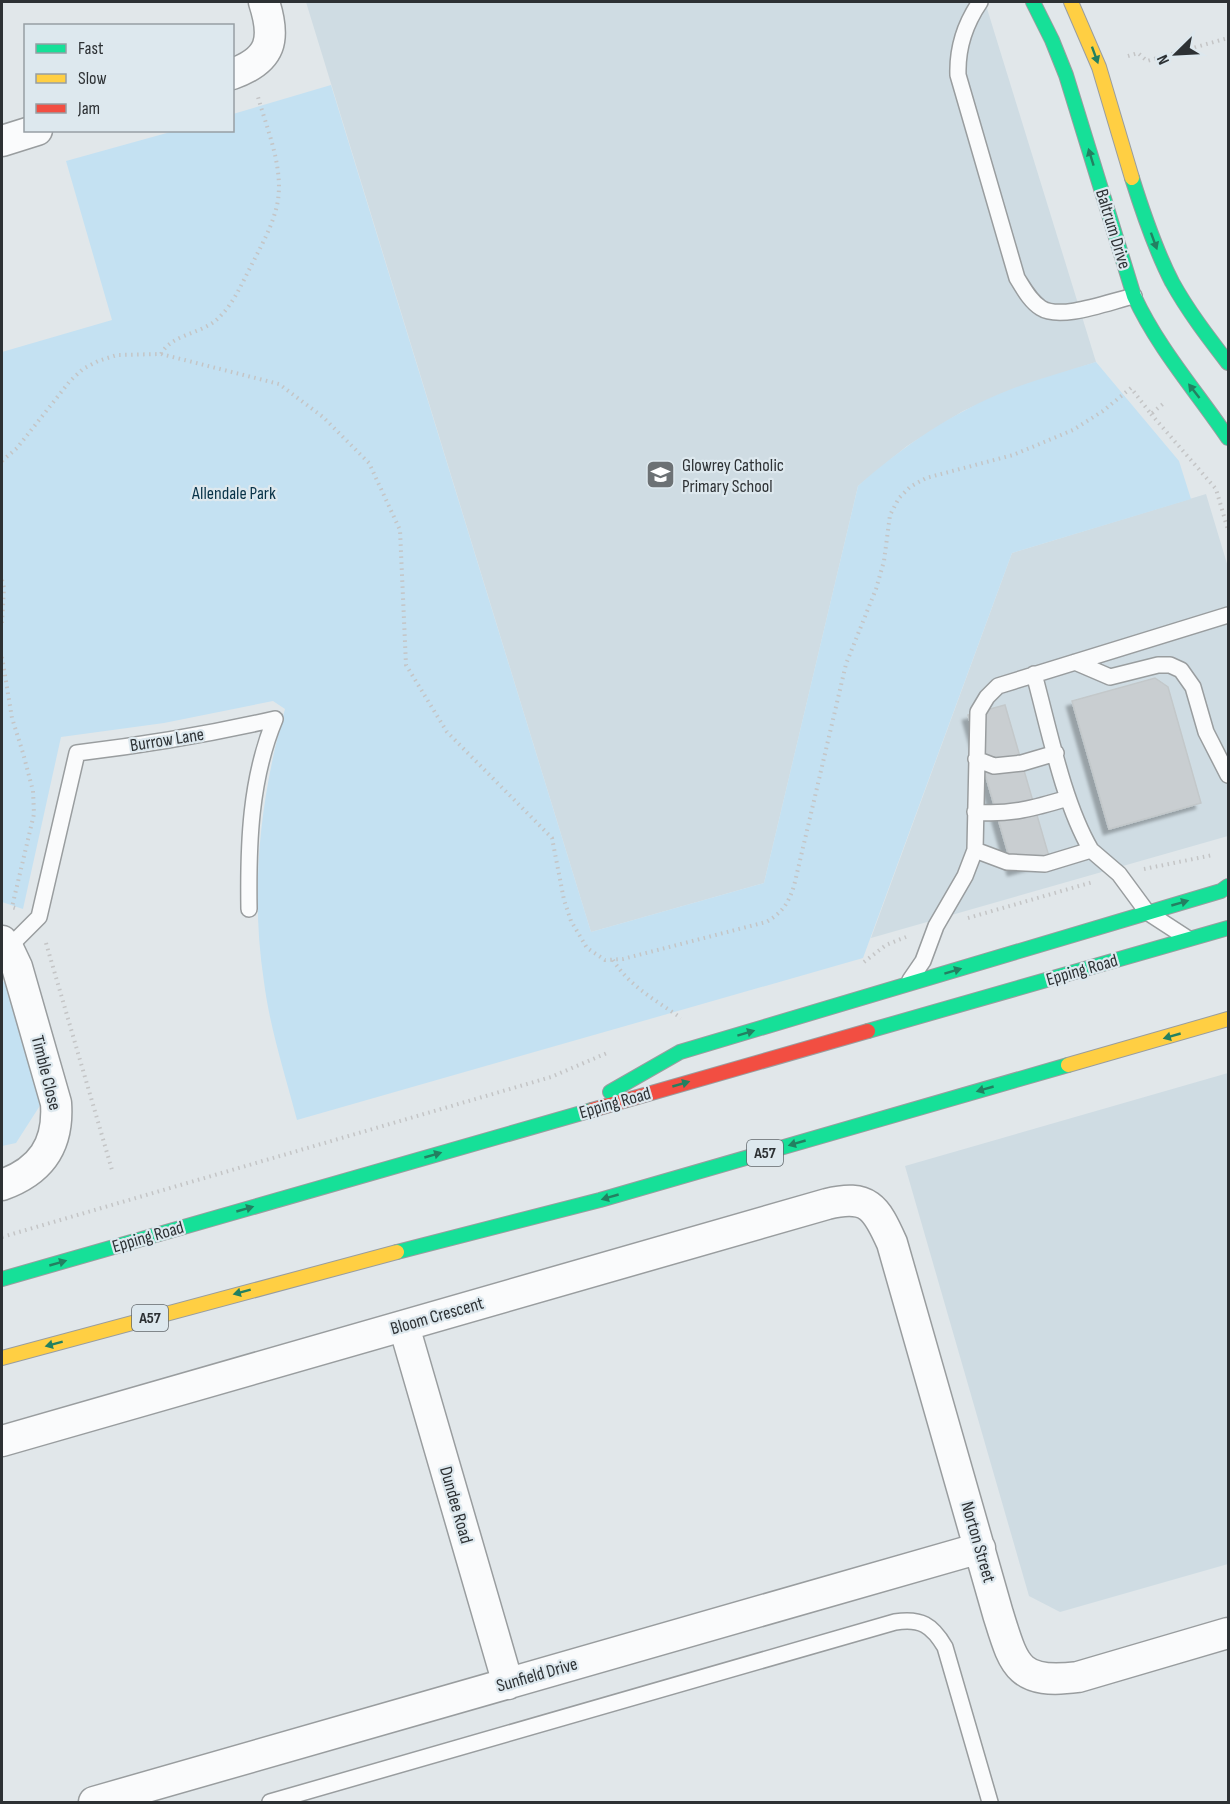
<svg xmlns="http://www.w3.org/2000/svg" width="1230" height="1804" font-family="'Sofia Sans Condensed',sans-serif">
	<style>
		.built { fill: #cfdce3 }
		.green { fill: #c4e1f2 }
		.building { fill: #c9ced1; stroke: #c3c8ca; stroke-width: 1.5; filter: url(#shadow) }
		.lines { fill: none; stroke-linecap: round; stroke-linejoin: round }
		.lane-casing { stroke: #999d9f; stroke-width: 18 }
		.street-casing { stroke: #999d9f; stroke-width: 33 }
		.fast-casing { stroke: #999d9f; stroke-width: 16 }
		.slow-casing { stroke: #999d9f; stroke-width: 16 }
		.jam-casing { stroke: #999d9f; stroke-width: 16 }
		.path { stroke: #c4c5c6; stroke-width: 4; stroke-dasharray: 1.5 4.5; stroke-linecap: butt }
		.lane { stroke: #fafbfc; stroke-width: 15 }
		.street { stroke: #fafbfc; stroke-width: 30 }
		.fast { stroke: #16e098; stroke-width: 14 }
		.slow { stroke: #ffcf43; stroke-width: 14 }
		.jam { stroke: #f24e42; stroke-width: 14 }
		.oneway { fill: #238061 }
		.labels { text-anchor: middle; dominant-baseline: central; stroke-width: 4.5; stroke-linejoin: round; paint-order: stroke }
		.shield { fill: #dde8ee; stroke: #62686c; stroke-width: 1.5 }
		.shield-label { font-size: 16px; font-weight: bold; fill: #2d3134 }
		.street-label { font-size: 18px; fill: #2d3134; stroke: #dde8ee }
		.poi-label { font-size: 18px; fill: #2d3134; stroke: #dde8ee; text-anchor: start }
		.park-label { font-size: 18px; fill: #093348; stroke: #dde8ee }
	</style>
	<defs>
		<filter id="shadow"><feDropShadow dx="-5.5" dy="5.5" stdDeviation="1.5" flood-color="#0004"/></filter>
	</defs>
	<rect width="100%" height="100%" fill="#e1e7ea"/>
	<path class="built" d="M306,2H985L1096,362L1008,391L963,411L907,446L858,486L764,883L591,932Z
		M1206,494L1228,567V836L871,938L1012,553Z
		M1228,1073V1564L1060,1612L1029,1596L905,1166Z"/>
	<path class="green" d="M331,85L591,932L764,883L858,486C903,446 953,412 1009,390C1037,379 1067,371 1096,362L1179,461L1191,499L1012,553L863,958L297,1120C285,1074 270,1029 264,982C250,890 260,798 285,709L273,701L164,723L61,737L23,909L2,902V352L112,320L66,161L174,131L232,130L233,114Z
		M2,980L6,984L41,1104L16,1143L2,1146Z"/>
	<path class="building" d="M1155,678L1168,687L1201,803L1109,829L1072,701Z
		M1005,705L1050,860L1013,870L968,715Z"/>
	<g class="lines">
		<defs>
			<path id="lane" d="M980,2C965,24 957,47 958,75L1017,278C1024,289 1030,301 1041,308C1061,321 1111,301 1134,296
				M1075,662L1110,677L1158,665H1170L1181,670L1193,687L1206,732L1228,775
				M1034,674C1049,729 1063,802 1091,850
				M976,759L994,766L1022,763L1056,753
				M975,812C1010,815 1035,808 1068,798
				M975,850L1007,862L1045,864L1091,850L1119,874L1147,912L1187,938
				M8,948L39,917L77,753C144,745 210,734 275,719C250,779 248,844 249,909
				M910,980L923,961L936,926L965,876L975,850L978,712L987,697L998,686L1228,615
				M270,1802L895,1622C921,1618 932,1625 945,1647L990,1802"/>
			<path id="street" d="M232,74C272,60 276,39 264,2
				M2,141L37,130
				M2,941L8,948L17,967L56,1103C59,1145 41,1171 2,1185
				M404,1326L508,1684
				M2,1441L827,1204C868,1194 876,1207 892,1243L998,1614C1014,1665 1017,1685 1078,1677L1228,1633
				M94,1802L980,1548"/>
			<path id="fast" d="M1033,2L1052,40L1066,75L1134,296C1158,348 1196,391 1228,438
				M1132,178C1143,213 1155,249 1172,282C1188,311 1208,337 1228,363
				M868,1031L1228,928
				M610,1092L680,1052L1221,891L1228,886
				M397,1252L600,1200L1068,1065
				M2,1279L592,1110"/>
			<path id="slow" d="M1071,2L1099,67L1132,178
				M1068,1065L1228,1019
				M2,1358L397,1252"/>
			<path id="jam" d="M592,1110L868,1031"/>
		</defs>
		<use href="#lane" class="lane-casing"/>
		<use href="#street" class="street-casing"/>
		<use href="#fast" class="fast-casing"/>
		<use href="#slow" class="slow-casing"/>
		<use href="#jam" class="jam-casing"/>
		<path class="path" d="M1128,56L1138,53L1147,61L1228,38
			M161,354C171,335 199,334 215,321C232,307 240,287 250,268C261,246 274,224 278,200C283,166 267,129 258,97
			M1151,414L1216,489L1228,530
			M2,461L17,448L70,381L83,369L98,361L117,355L161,354L279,384L323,417L369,463L400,530L406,665L447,732L552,838L564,900L571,921L587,948L605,960L623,959L766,922C782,913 788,904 794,886L846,664L876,589L884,561L890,515L899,498L910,487L926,478L1013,455L1073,430L1103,411L1131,388L1151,414L1164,403
			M2,580L4,588L2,623
			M2,657L12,718L23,753L33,791L34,814L12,907L15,908
			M1144,869L1213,855
			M968,918L1093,882
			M46,943L112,1170
			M613,960C629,986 657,1001 681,1018
			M864,962L886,945L906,937
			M2,1237L551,1077L607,1053"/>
		<use href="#lane" class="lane"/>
		<use href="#street" class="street"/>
		<use href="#fast" class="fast"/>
		<use href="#slow" class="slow"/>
		<use href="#jam" class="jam"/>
	</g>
	<defs><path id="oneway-solid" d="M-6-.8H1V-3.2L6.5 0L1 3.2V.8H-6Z" transform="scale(1.5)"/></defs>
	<g class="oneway">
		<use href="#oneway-solid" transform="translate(1095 55) rotate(70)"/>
		<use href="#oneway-solid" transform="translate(1091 157) rotate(-107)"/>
		<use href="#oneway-solid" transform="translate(1154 241) rotate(70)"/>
		<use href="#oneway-solid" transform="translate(1194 391) rotate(-128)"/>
		<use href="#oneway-solid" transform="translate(1180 903) rotate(-16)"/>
		<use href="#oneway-solid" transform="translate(953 971) rotate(-17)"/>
		<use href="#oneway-solid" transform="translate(746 1033) rotate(-17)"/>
		<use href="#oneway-solid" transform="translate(1172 1036) rotate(164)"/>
		<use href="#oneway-solid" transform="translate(681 1084) rotate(-16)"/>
		<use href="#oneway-solid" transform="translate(985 1089) rotate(164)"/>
		<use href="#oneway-solid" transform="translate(797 1143) rotate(164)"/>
		<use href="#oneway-solid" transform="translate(433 1155) rotate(-16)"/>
		<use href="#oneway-solid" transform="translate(610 1197) rotate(164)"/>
		<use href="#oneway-solid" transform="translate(245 1209) rotate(-16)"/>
		<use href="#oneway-solid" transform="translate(58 1263) rotate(-16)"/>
		<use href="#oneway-solid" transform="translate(242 1292) rotate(165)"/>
		<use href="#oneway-solid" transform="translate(54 1344) rotate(165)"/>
	</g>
	<defs>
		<symbol id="school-square" viewBox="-11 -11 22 22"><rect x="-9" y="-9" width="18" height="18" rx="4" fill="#6c7174" stroke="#dde8ee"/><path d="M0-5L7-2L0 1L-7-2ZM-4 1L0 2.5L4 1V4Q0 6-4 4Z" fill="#fff"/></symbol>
	</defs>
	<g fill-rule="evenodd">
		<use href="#school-square" x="644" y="458" width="33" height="33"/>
	</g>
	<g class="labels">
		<g class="shield">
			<rect x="747" y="1140" width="36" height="26" rx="4.5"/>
			<rect x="132" y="1305" width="36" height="26" rx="4.5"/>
		</g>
		<g class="shield-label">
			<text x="765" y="1153">A57</text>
			<text x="150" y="1318">A57</text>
		</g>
		<g class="street-label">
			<text transform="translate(1113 229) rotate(73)">Baltrum Drive</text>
			<text transform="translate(167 740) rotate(-9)">Burrow Lane</text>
			<text transform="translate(1082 970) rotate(-16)">Epping Road</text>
			<text transform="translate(46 1073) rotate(76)">Timble Close</text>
			<text transform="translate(615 1103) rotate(-16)">Epping Road</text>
			<text transform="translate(148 1237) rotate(-16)">Epping Road</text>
			<text transform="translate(437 1316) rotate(-16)">Bloom Crescent</text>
			<text transform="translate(456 1505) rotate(74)">Dundee Road</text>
			<text transform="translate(978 1542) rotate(74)">Norton Street</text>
			<text transform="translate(537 1675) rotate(-16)">Sunfield Drive</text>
		</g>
		<g class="poi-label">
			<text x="682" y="465">Glowrey Catholic<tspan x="682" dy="21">Primary School</tspan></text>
		</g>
		<g class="park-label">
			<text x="234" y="493">Allendale Park</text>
		</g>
	</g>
	<rect width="1230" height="1804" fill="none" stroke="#2d3134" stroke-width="6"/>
	<rect x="24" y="24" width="210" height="108" fill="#dde8ee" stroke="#979fa4" stroke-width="1.5"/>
	<rect x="36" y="44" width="30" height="9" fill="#16e098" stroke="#979fa4" stroke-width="1.5"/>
	<text x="78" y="54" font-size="18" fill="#2d3134">Fast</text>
	<rect x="36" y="74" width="30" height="9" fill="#ffcf43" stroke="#979fa4" stroke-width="1.5"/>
	<text x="78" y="84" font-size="18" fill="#2d3134">Slow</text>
	<rect x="36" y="104" width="30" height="9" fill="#f24e42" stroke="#979fa4" stroke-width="1.5"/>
	<text x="78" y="114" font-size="18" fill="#2d3134">Jam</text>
	<g transform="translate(1176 54) rotate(246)" stroke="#dde8ee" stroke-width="4.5" paint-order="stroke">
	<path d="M0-4.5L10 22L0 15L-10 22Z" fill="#2d3134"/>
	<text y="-9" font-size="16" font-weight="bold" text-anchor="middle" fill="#2d3134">N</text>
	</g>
</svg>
